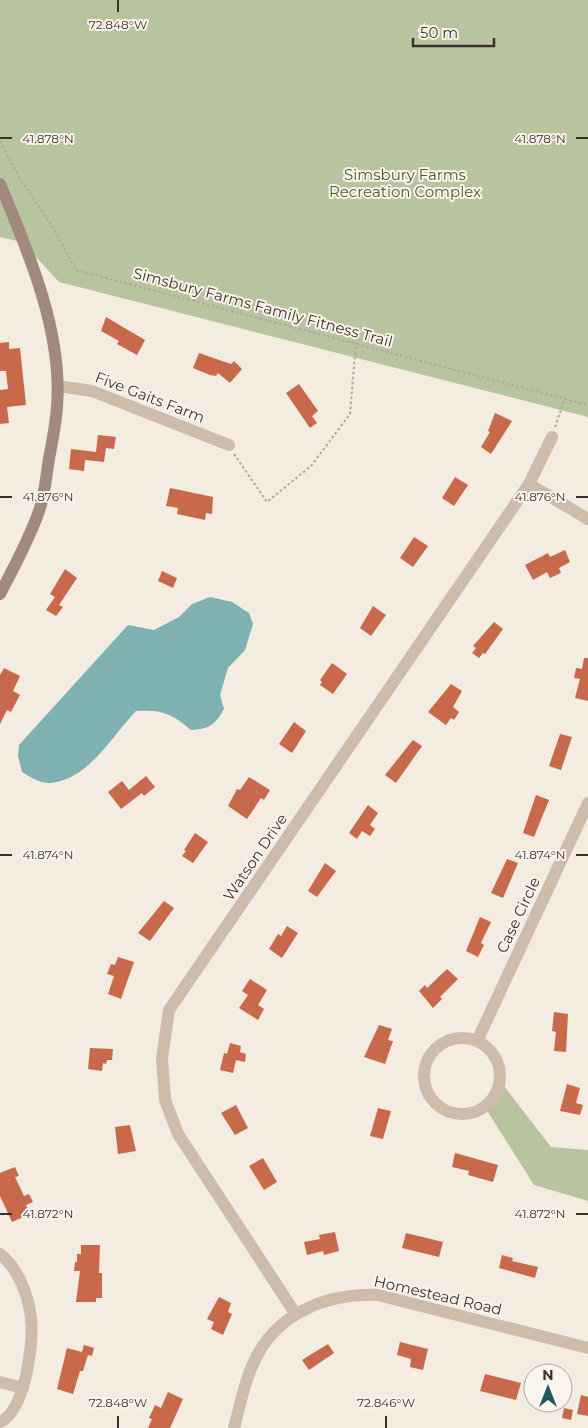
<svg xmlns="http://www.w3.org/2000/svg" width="588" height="1428" font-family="Montserrat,sans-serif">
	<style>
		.green { fill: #b8c4a0 }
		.water { fill: #7fb0b2 }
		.building { fill: #c8694b }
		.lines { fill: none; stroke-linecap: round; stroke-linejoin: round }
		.path { stroke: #b9a596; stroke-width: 2; stroke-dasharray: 2.5 2.5; stroke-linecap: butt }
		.street { stroke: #cdbbac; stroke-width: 12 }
		.secondary { stroke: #a18a7d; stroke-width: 12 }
		.ticks { fill: none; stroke: #3b302b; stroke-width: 2 }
		.labels { text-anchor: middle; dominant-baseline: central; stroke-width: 4; stroke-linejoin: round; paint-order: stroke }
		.park-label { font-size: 15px; fill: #4a5a2e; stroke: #fbf5ee }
		.street-label { font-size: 15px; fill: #3b302b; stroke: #fbf5ee }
		.ticks-label { font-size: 12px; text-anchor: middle; fill: #3b302b; stroke: #fbf5ee; stroke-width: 4; stroke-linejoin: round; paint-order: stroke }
	</style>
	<rect width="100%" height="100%" fill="#f4ebe1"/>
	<path class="green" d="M0,0H588V417L59,282L22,242L0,237Z
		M504,1086L551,1147L588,1150V1201L534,1185L486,1109L498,1100Z"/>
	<path class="water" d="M210,597L232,602L249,613L253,624L245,650L228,668L220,695L224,709C215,725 209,729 191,730C171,713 162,710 136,711C112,736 89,779 51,783C41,784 30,777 22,772L18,756L19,745L128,625L154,630L179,617L192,604Z"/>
	<path class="building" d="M106,317L145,340L137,355L117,344L119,341L101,331Z
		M9,342V349L20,348L26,405L7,407L9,423L0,424V390L8,389L6,371H0V343Z
		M199,353L231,364L234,361L242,369L230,383L218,373L216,376L210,375L193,368Z
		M299,384L318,411L312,416L317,423L310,428L286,393Z
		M495,413L512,421L491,454L481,447L490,432L488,431Z
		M98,435L116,437L114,449L106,448L104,462L85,460L84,471L69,469L71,449L96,452Z
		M455,477L468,485L454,506L442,498Z
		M170,488L213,497L212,514L206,513L205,520L177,514L178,508L166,506Z
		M414,537L428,546L413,567L400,558Z
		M565,550L570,562L559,568L561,573L550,578L547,572L533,580L525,565L548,553L550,557Z
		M65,569L77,578L59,605L63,607L56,616L46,610L55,597L50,594Z
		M162,571L177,578L173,588L158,581Z
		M373,606L386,615L371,636L360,628Z
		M494,622L503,629L485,654L483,653L479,658L472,653L476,648L473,646Z
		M584,658H588V701L575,698L580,679L574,678L576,668L582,669Z
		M332,663L347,674L333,694L320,685L322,682L320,680Z
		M4,668L20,676L13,691L20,695L11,712L7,710L0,724V675Z
		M451,684L462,691L453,707L459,712L454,720L451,718L446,725L428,712Z
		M294,722L306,731L292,753L279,744Z
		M560,734L572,737L561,770L549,766Z
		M413,740L422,746L396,783L385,775Z
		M146,776L155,787L144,796L142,793L121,809L108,792L122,781L129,790Z
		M249,777L270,790L264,800L261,798L247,819L228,806L237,789L240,790Z
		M536,795L549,800L534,837L523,833Z
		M368,805L378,813L370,825L375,829L370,836L362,831L357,839L349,833Z
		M195,833L208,842L193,863L182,856L186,851L184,850Z
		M507,859L518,863L503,898L491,893Z
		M325,863L336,871L317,897L308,891Z
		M164,901L174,908L150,941L138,933Z
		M480,917L491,922L481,943L484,945L478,957L466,951Z
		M287,926L298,933L282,958L269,949L278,934L281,936Z
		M118,957L134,962L121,999L108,994L114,976L107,974L111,964L115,965Z
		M447,969L458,979L440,997L442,999L433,1008L419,991L425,985L427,988Z
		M250,979L267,990L258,1005L264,1009L258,1020L239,1008L248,995L242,991Z
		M554,1012L568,1014L566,1052L554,1051L556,1032L552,1031Z
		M379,1025L392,1029L388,1040L393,1041L385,1064L364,1057Z
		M230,1043L241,1046L240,1052L246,1054L245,1062L236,1060L233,1073L220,1070L224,1053L227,1054Z
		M90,1048L113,1049L112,1060H107L106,1064L103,1063L102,1071L88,1069Z
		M567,1084L580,1088L576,1103L583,1105L580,1115L560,1111Z
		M236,1105L248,1128L235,1135L221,1113Z
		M378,1108L391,1111L383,1139L370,1136Z
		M130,1125L136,1151L118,1154L115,1127Z
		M455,1153L498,1165L493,1182L468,1175L469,1171L452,1167Z
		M263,1158L277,1182L264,1190L249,1166Z
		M15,1167L19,1176L15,1177L24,1196L29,1194L33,1202L26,1205L30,1214L12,1222L0,1196V1173Z
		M335,1232L339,1251L324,1255L323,1251L307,1255L304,1242L320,1239L319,1235Z
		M406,1233L443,1242L439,1257L402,1248Z
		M81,1245H100L99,1273H102V1298H96V1302H76L80,1271H74L75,1262H77V1254H81Z
		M502,1255L513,1258L512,1261L538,1267L535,1278L499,1268Z
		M219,1297L231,1303L228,1312L232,1314L223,1335L211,1329L214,1322L207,1319Z
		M400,1342L428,1349L423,1370L410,1367L411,1359L397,1355Z
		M328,1344L334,1353L309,1370L302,1360Z
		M84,1345L94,1348L92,1356L88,1355L83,1371H80L73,1394L57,1389L67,1348L82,1352Z
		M485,1374L521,1383L516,1400L480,1391Z
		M168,1392L183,1399L170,1428H148L152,1419L149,1418L155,1405L161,1408Z
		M581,1395L588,1397V1416L577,1414Z
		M564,1408L573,1410L571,1420L562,1418Z"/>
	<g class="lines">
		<path class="path" d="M0,141L22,182L52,226L76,270L588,405
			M555,427L565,398
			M234,454L267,502L311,466L350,414L356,343"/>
		<path class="street" d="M58,386L92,391L229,445
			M529,484L588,519
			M424 1076a38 38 0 1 1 76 0a38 38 0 1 1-76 0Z
			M477,1041L588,803
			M0,1254C18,1268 29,1296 31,1319C34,1344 25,1411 0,1422
			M295,1313L178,1134L165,1100L162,1058L169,1010L529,484L552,437
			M0,1382L23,1388
			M234,1428C240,1406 244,1382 254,1362C276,1313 327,1293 378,1295L588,1348"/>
		<path class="secondary" d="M0,184C28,251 63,332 57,406C56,424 52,442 49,459C46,476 45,495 39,511C29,540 14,567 0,594"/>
	</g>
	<path class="ticks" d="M118,0V12M0,138H12M576,138H588M0,497H12M576,497H588M0,855H12M576,855H588M0,1214H12M576,1214H588M118,1416V1428M386,1416V1428"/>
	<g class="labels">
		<g class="park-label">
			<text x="405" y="174">Simsbury Farms<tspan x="405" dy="17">Recreation Complex</tspan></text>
		</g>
		<g class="street-label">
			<text transform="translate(263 307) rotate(15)">Simsbury Farms Family Fitness Trail</text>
			<text transform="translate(150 397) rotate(21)">Five Gaits Farm</text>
			<text transform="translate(255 857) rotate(-56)">Watson Drive</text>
			<text transform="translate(518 915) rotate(-65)">Case Circle</text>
			<text transform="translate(438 1295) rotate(13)">Homestead Road</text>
		</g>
	</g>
	<g class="ticks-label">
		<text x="118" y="29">72.848°W</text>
		<text x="48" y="143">41.878°N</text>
		<text x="540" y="143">41.878°N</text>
		<text x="48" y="501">41.876°N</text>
		<text x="540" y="501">41.876°N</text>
		<text x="48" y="859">41.874°N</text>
		<text x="540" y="859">41.874°N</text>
		<text x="48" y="1218">41.872°N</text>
		<text x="540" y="1218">41.872°N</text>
		<text x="118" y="1407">72.848°W</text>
		<text x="386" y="1407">72.846°W</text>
	</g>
	<g transform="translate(548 1388)"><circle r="24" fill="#fbf5ee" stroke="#aea6a0"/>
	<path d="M0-4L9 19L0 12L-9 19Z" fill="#1f5a5e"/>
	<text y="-8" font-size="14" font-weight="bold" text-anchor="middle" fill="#3b302b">N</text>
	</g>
	<path d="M413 38v8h81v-8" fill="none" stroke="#3b302b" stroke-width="2.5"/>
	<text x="420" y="38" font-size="15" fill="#3b302b" stroke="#fbf5ee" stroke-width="4" paint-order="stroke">50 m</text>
</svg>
